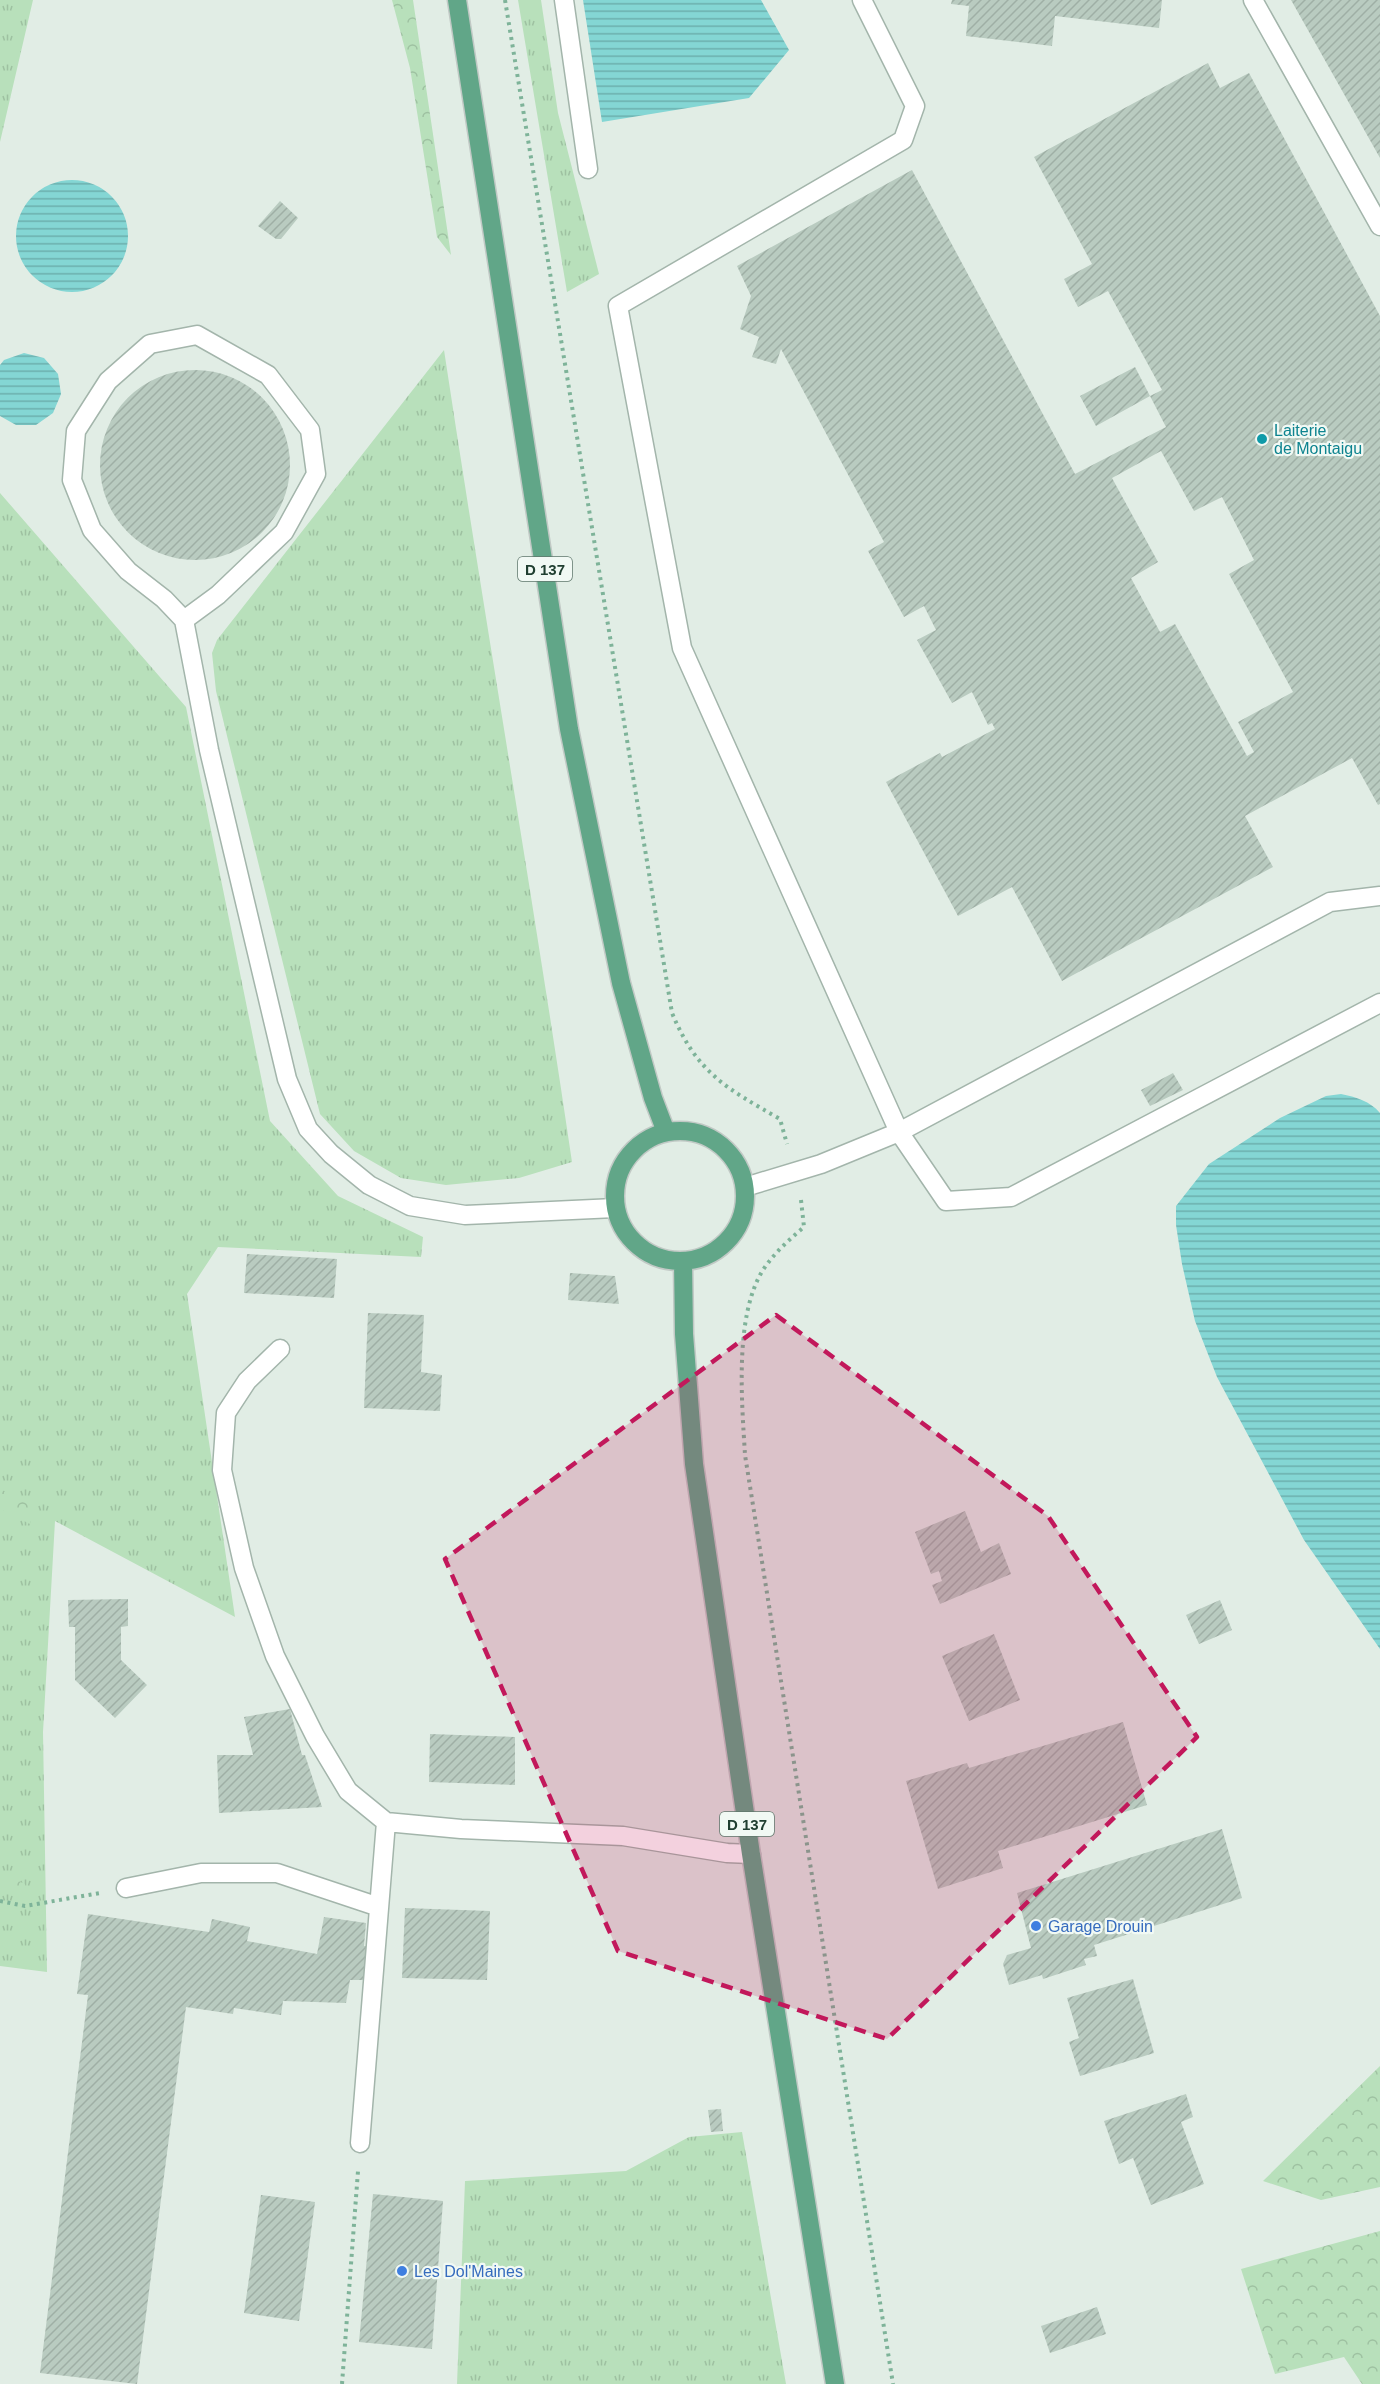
<svg xmlns="http://www.w3.org/2000/svg" width="1380" height="2384" font-family="Arial,sans-serif">
	<style>
		.grass { fill: url(#grass-tufts) }
		.forest { fill: url(#forest-crowns) }
		.water { fill: url(#water-rules) }
		.building { fill: url(#building-hatch); fill-rule: evenodd }
		.lines { fill: none; stroke-linecap: round; stroke-linejoin: round }
		.lane-casing { stroke: #a3b5ab; stroke-width: 21 }
		.primary-casing { stroke: #c1c9c5; stroke-width: 21 }
		.path { stroke: #7eb399; stroke-width: 4; stroke-dasharray: 3 4.5; stroke-linecap: butt }
		.lane { stroke: #fff; stroke-width: 18 }
		.primary { stroke: #61a688; stroke-width: 18 }
		.marked { fill: #c2185b; fill-opacity: 0.2; stroke: #c2185b; stroke-width: 4.5; stroke-dasharray: 12 8; stroke-linejoin: round }
		.culture-dot { fill: #0f9aa8; stroke: #f1f9f4; stroke-width: 2 }
		.shop-dot { fill: #3f7fe0; stroke: #f1f9f4; stroke-width: 2 }
		.labels { text-anchor: middle; dominant-baseline: central; stroke-width: 4.5; stroke-linejoin: round; paint-order: stroke }
		.shield { fill: #f1f9f4; stroke: #5f776c; stroke-width: 1.5 }
		.shield-label { font-size: 15px; font-weight: bold; fill: #203f31 }
		.culture-label { font-size: 16px; fill: #0d838f; stroke: #f1f9f4; text-anchor: start }
		.shop-label { font-size: 16px; fill: #366cbe; stroke: #f1f9f4; text-anchor: start }
	</style>
	<defs>
		<pattern id="grass-tufts" width="24" height="20" patternUnits="userSpaceOnUse" patternTransform="scale(1.5)"><rect width="24" height="20" fill="#b8e0bb"/><path d="M3 7l-1-3M5 7V3M7 7l1-3M15 17l-1-3M17 17v-4M19 17l1-3" fill="none" stroke="#9ec1a1"/></pattern>
		<pattern id="forest-crowns" width="20" height="18" patternUnits="userSpaceOnUse" patternTransform="scale(1.5)"><rect width="20" height="18" fill="#b8e0bb"/><path d="M2 6a3 3 0 1 1 6 0M12 15a3 3 0 1 1 6 0" fill="none" stroke="#9ec1a1"/></pattern>
		<pattern id="water-rules" width="6" height="5" patternUnits="userSpaceOnUse" patternTransform="scale(1.5)"><rect width="6" height="5" fill="#84d6d4"/><path d="M0 2.5h6" fill="none" stroke="#6cafad"/></pattern>
		<pattern id="building-hatch" width="6" height="6" patternUnits="userSpaceOnUse" patternTransform="scale(1.5)"><rect width="6" height="6" fill="#b9cbc0"/><path d="M-1 1l2-2M0 6l6-6M5 7l2-2" fill="none" stroke="#9fafa5"/></pattern>
	</defs>
	<rect width="100%" height="100%" fill="#e1ede5"/>
	<path class="grass" d="M0,0H33L0,142Z
		M518,0H541L558,113L599,274L567,292Z
		M444,350C485,621 532,891 572,1162L519,1178L446,1185L401,1178L354,1151L320,1114L216,691L212,653L217,640Z
		M0,493L186,707L270,1121L338,1196L423,1237L421,1257L218,1247L187,1294L235,1617L55,1521L43,1732L47,1972L0,1966Z
		M742,2132L786,2384H457L465,2181L626,2171L689,2137Z"/>
	<path class="forest" d="M392,0H413L451,255L437,237L410,68Z
		M0,1489L35,1505L30,1524L0,1509Z
		M0,1873L25,1884L27,1897L0,1889Z
		M1380,2066V2187L1321,2200L1263,2181Z
		M1380,2231V2384H1362L1344,2357L1275,2374L1241,2269Z"/>
	<path class="water" d="M583,0H761L789,50L749,98L602,122Z
		M16 236a56 56 0 1 1 112 0a56 56 0 1 1-112 0Z
		M24,353L44,358L58,374L61,394L53,413L36,425H16L0,416V365L4,360Z
		M1341,1094C1356,1097 1370,1101 1380,1113V1649L1304,1540L1217,1377L1195,1321L1182,1264L1176,1225V1206L1209,1164L1280,1118L1326,1096Z"/>
	<path class="building" d="M952,0H1162L1159,28L1055,16L1052,46L966,36L969,6L951,4Z
		M1291,0H1380V158Z
		M1208,63L1220,88L1249,73L1380,316V804L1378,805L1352,758L1245,816L1273,867L1062,981L1012,887L958,916L886,782L940,753L942,757L995,729L992,723L988,725L972,692L952,703L917,640L936,630L924,606L904,617L868,551L884,542L781,349L776,364L752,357L759,337L740,329L751,296L737,266L912,170L1075,474L1166,427L1150,396L1162,390L1108,291L1078,307L1064,279L1092,264L1034,157ZM1161,451L1194,511L1222,497L1254,560L1229,574L1293,692L1238,722L1254,752L1247,756L1175,624L1160,632L1131,578L1158,562L1112,478Z
		M280,201L298,218L281,239H276L258,226Z
		M1135,367L1150,396L1096,426L1080,396Z
		M100 465a95 95 0 1 1 190 0a95 95 0 1 1-190 0Z
		M1173,1073L1183,1090L1150,1106L1141,1090Z
		M247,1254L337,1259L334,1298L244,1293Z
		M570,1273L615,1276L619,1304L568,1300Z
		M368,1313L424,1315L421,1372L442,1375L440,1411L364,1408Z
		M965,1511L981,1552L999,1543L1011,1574L940,1604L932,1585L942,1581L939,1571L931,1574L915,1532Z
		M128,1599V1626L121,1627V1660L147,1685L115,1718L75,1680V1627H69L68,1600Z
		M1220,1600L1232,1630L1199,1644L1186,1615Z
		M994,1634L1020,1700L969,1721L942,1656Z
		M290,1709L302,1755H305L322,1807L219,1813L217,1755H253L244,1717Z
		M1123,1722L1147,1805L998,1851L1003,1868L938,1889L906,1781L967,1763L969,1768Z
		M430,1734L515,1737V1785L429,1782Z
		M1222,1829L1242,1898L1094,1945L1097,1956L1084,1959L1086,1965L1043,1979L1042,1975L1009,1985L1003,1964L1007,1955L1031,1948L1017,1893Z
		M405,1908L490,1911L487,1980L402,1978Z
		M88,1914L209,1932L212,1919L250,1927L247,1941L317,1954L324,1917L366,1923L364,1946H371L367,1980H350L346,2003L283,2001L281,2015L234,2008L233,2014L186,2007L137,2384L40,2373L88,1995L77,1994Z
		M1133,1979L1154,2053L1080,2076L1069,2042L1079,2038L1067,1998Z
		M1186,2094L1193,2117L1181,2122L1204,2184L1151,2205L1133,2158L1119,2164L1104,2121Z
		M721,2109L723,2131L711,2132L708,2110Z
		M373,2194L443,2201L432,2349L359,2342Z
		M261,2195L315,2202L299,2321L244,2313Z
		M1097,2307L1106,2334L1050,2353L1041,2326Z"/>
	<g class="lines">
		<defs>
			<path id="lane" d="M564,0L588,169
				M862,0L915,106L903,140L618,306L682,648L899,1132L946,1201L1011,1197L1380,1003
				M1253,0L1380,226
				M184,620L164,599L128,571L92,530L72,480L76,431L108,381L150,344L197,335L268,375L310,430L316,474L284,532L218,595L184,620L209,750L287,1079L308,1129L331,1154L369,1185L410,1206L465,1215L615,1208
				M745,1187L821,1164L899,1132L1330,902L1380,896
				M280,1349L247,1381L226,1413L222,1470L244,1568L275,1656L315,1736L348,1791L386,1822L461,1829L623,1836L727,1853L751,1854
				M126,1888L201,1873H277L379,1907
				M360,2143L386,1822"/>
			<path id="primary" d="M457,0L569,729L621,983L653,1098L666,1132
				M615 1196a65 65 0 1 1 130 0a65 65 0 1 1-130 0Z
				M683,1261L684,1334L694,1464L751,1854L835,2384"/>
		</defs>
		<use href="#lane" class="lane-casing"/>
		<use href="#primary" class="primary-casing"/>
		<path class="path" d="M505,0L672,1013C697,1073 726,1088 780,1119L787,1144
			M801,1200L804,1227C789,1240 774,1253 763,1270C734,1316 742,1403 745,1455L893,2384
			M0,1901L25,1906L100,1893
			M342,2384L358,2171"/>
		<use href="#lane" class="lane"/>
		<use href="#primary" class="primary"/>
	</g>
	<path class="marked" d="M776,1315L1048,1516L1197,1737L887,2039L618,1951L445,1559Z"/>
	<circle class="culture-dot" cx="1262" cy="439" r="6"/>
	<g class="shop-dot">
		<circle cx="1036" cy="1926" r="6"/>
		<circle cx="402" cy="2271" r="6"/>
	</g>
	<g class="labels">
		<g class="shield">
			<rect x="518" y="557" width="54" height="24" rx="4.5"/>
			<rect x="720" y="1812" width="54" height="24" rx="4.5"/>
		</g>
		<g class="shield-label">
			<text x="545" y="569">D 137</text>
			<text x="747" y="1824">D 137</text>
		</g>
		<g class="culture-label">
			<text x="1274" y="430">Laiterie<tspan x="1274" dy="18">de Montaigu</tspan></text>
		</g>
		<g class="shop-label">
			<text x="1048" y="1926">Garage Drouin</text>
			<text x="414" y="2271">Les Dol'Maines</text>
		</g>
	</g>
</svg>
